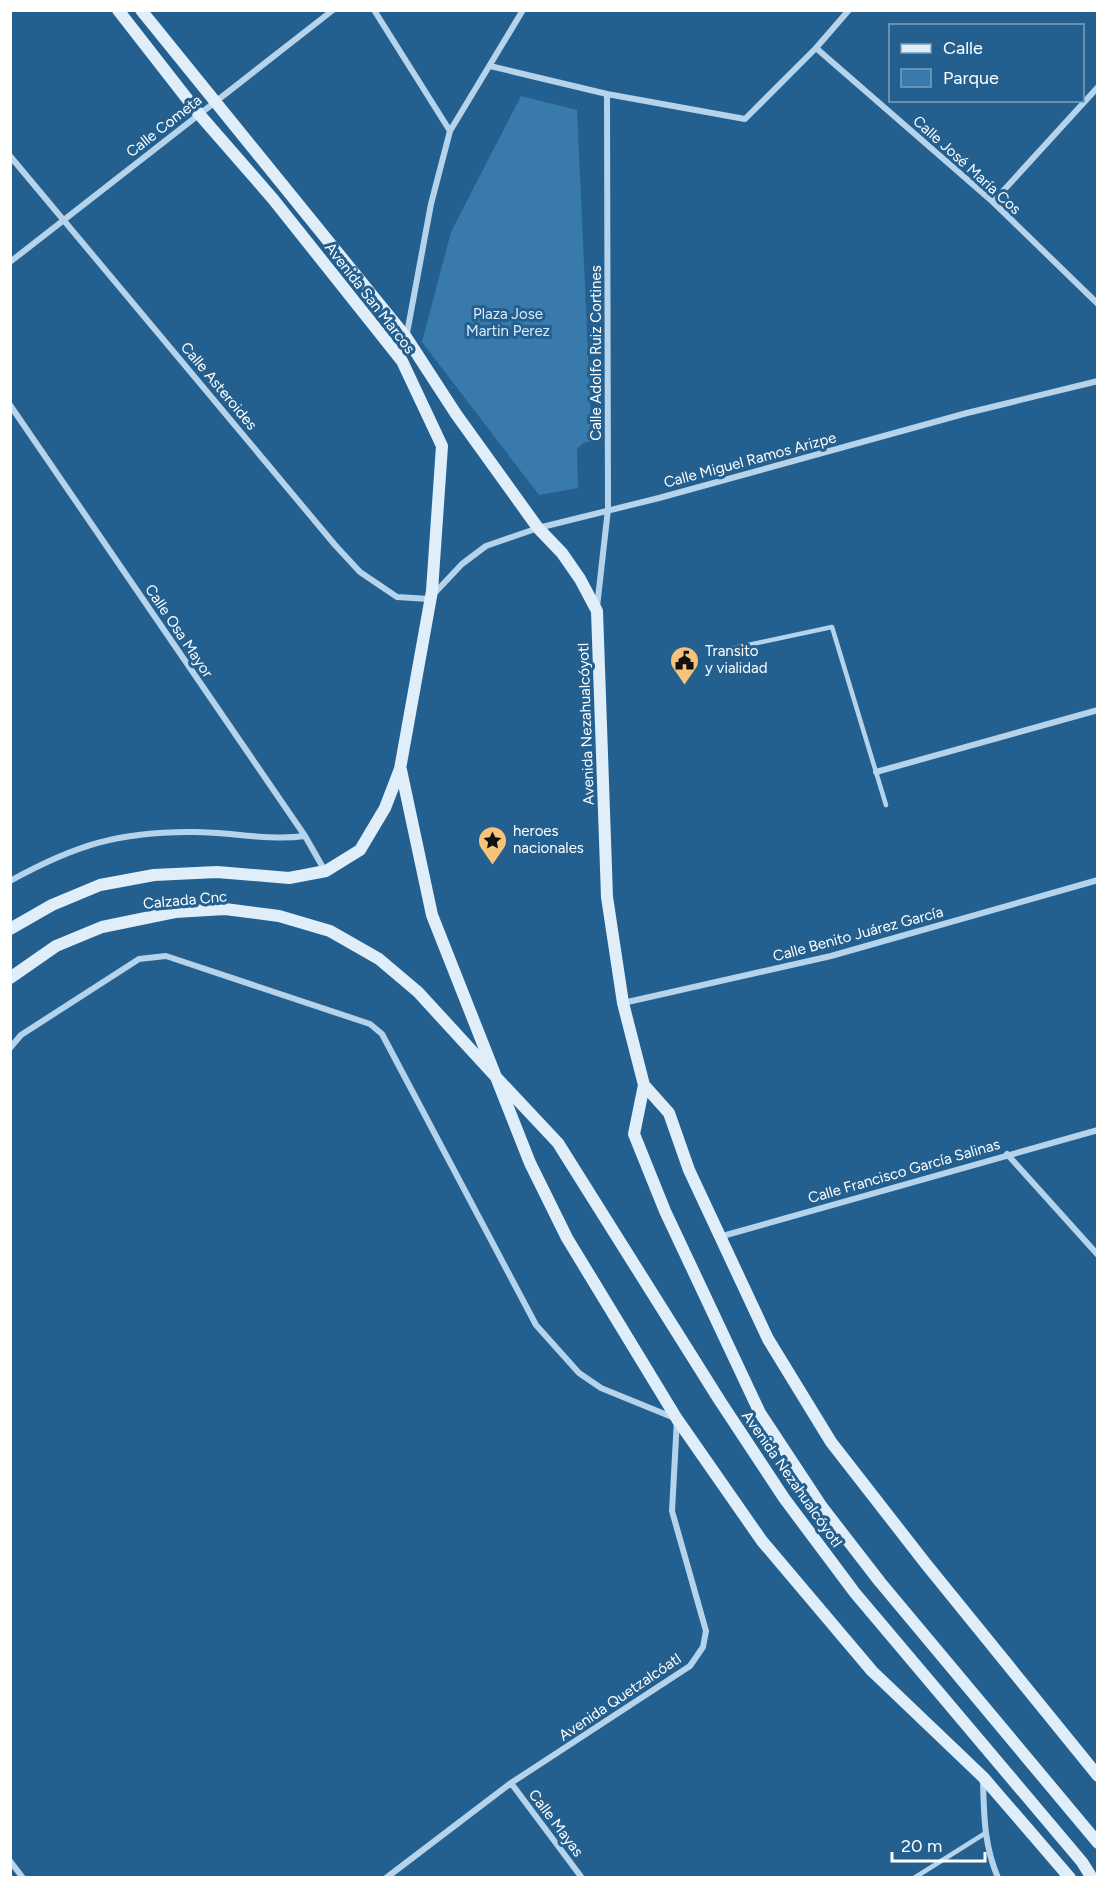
<svg xmlns="http://www.w3.org/2000/svg" width="1108" height="1888" font-family="Figtree,sans-serif">
	<style>
		.green { fill: #387aac }
		.lines { fill: none; stroke-linecap: round; stroke-linejoin: round }
		.lane { stroke: #b5d4ec; stroke-width: 4.5 }
		.street { stroke: #b5d4ec; stroke-width: 6 }
		.secondary { stroke: #e0eef9; stroke-width: 12 }
		.labels { text-anchor: middle; dominant-baseline: central; stroke-width: 6; stroke-linejoin: round; paint-order: stroke }
		.street-label { font-size: 15px; fill: #fff; stroke: #24608f }
		.park-label { font-size: 15px; fill: #daebf9; stroke: #24608f }
		.poi-label { font-size: 15px; fill: #fff; stroke: #24608f; text-anchor: start }
	</style>
	<rect width="100%" height="100%" fill="#24608f"/>
	<path class="green" d="M521,96L577,110L592,441L583,443L577,449L578,488L539,495L422,342L451,232Z"/>
	<g class="lines">
		<path class="lane" d="M734,648L832,627L886,805
			M914,1878L984,1834"/>
		<path class="street" d="M374,10L450,131
			M816,48L993,202L1098,304
			M490,66L607,94L745,119L816,48L849,10
			M10,156L335,545L360,572L397,597L429,599L462,564L486,546L538,528L659,498L967,413L1098,381
			M993,202L1098,87
			M10,262L333,10
			M402,360L431,204L450,131L523,10
			M10,405L305,836L325,871
			M597,607L608,509L607,94
			M876,772L1098,710
			M10,881C75,845 120,831 195,832C231,832 268,841 305,836
			M623,1003L831,956L1098,880
			M10,1048L21,1035L139,959L166,956L370,1024L382,1034L536,1325L579,1373L601,1388L677,1419L672,1511L706,1631L703,1647L690,1666L511,1783L386,1878
			M1007,1154L1098,1255
			M719,1237L1098,1130
			M983,1781C984,1816 984,1845 998,1878
			M511,1783L582,1878
			M10,1861L23,1878"/>
		<path class="secondary" d="M141,10L406,337L456,414L538,528L562,553L580,579L597,611L607,897L623,1003L644,1085L634,1134L665,1211L760,1413L822,1507L880,1582L1098,1843
			M401,770L432,915L496,1077L558,1143L720,1401L784,1498L855,1593L1082,1862L1092,1878
			M10,929L52,905L100,885L154,875L217,872L289,878L326,871L360,850L385,808L400,769L432,591L442,446L402,361L273,199L199,114L118,10
			M10,978L56,946L102,927L175,912L225,909L279,916L330,931L379,959L418,992L496,1077L530,1163L567,1238L677,1419L762,1541L872,1671L983,1777L1070,1878
			M644,1085L669,1113L689,1170L768,1339L831,1442L926,1564L1098,1776"/>
	</g>
	<defs>
		<symbol id="civic-pin" viewBox="-11 -11 22 30"><path d="M0 17L-7.5 6A9.5 9.5 0 1 1 7.5 6Z" fill="#f6c378" stroke="#24608f"/><path d="M-.6-6.5H3V-4.5H.6V-3L4-1V1h2V6H-6V1h2V-1L-.6-3ZM-1.2 2.5V6h2.4V2.5Z" fill="#111"/></symbol>
		<symbol id="sight-pin" viewBox="-11 -11 22 30"><path d="M0 17L-7.5 6A9.5 9.5 0 1 1 7.5 6Z" fill="#f6c378" stroke="#24608f"/><path d="M0-6L1.8-2.2L6-1.7L2.9 1.2L3.7 5.4L0 3.3L-3.7 5.4L-2.9 1.2L-6-1.7L-1.8-2.2Z" fill="#111"/></symbol>
	</defs>
	<g fill-rule="evenodd">
		<use href="#civic-pin" x="668" y="644" width="33" height="45"/>
		<use href="#sight-pin" x="476" y="824" width="33" height="45"/>
	</g>
	<g class="labels">
		<g class="street-label">
			<text transform="translate(164 126) rotate(-38)">Calle Cometa</text>
			<text transform="translate(967 165) rotate(42)">Calle José María Cos</text>
			<text transform="translate(370 298) rotate(52)">Avenida San Marcos</text>
			<text transform="translate(596 353) rotate(-90)">Calle Adolfo Ruiz Cortines</text>
			<text transform="translate(219 386) rotate(50)">Calle Asteroides</text>
			<text transform="translate(750 460) rotate(-15)">Calle Miguel Ramos Arizpe</text>
			<text transform="translate(179 631) rotate(56)">Calle Osa Mayor</text>
			<text transform="translate(586 724) rotate(-92)">Avenida Nezahualcóyotl</text>
			<text transform="translate(185 900) rotate(-5)">Calzada Cnc</text>
			<text transform="translate(858 934) rotate(-15)">Calle Benito Juárez García</text>
			<text transform="translate(904 1171) rotate(-16)">Calle Francisco García Salinas</text>
			<text transform="translate(792 1479) rotate(55)">Avenida Nezahualcóyotl</text>
			<text transform="translate(620 1697) rotate(-34)">Avenida Quetzalcóatl</text>
			<text transform="translate(556 1823) rotate(53)">Calle Mayas</text>
		</g>
		<g class="park-label">
			<text x="508" y="314">Plaza Jose<tspan x="508" dy="17">Martin Perez</tspan></text>
		</g>
		<g class="poi-label">
			<text x="705" y="651">Transito<tspan x="705" dy="17">y vialidad</tspan></text>
			<text x="513" y="831">heroes<tspan x="513" dy="17">nacionales</tspan></text>
		</g>
	</g>
	<rect width="1108" height="1888" fill="none" stroke="#ffffff" stroke-width="24"/>
	<rect x="889" y="24" width="195" height="78" fill="#24608f" stroke="#7ca0bc" stroke-width="1.5"/>
	<rect x="901" y="44" width="30" height="9" fill="#e0eef9" stroke="#7ca0bc" stroke-width="1.5"/>
	<text x="943" y="54" font-size="18" fill="#ffffff">Calle</text>
	<rect x="901" y="69" width="30" height="18" fill="#387aac" stroke="#7ca0bc" stroke-width="1.5"/>
	<text x="943" y="84" font-size="18" fill="#ffffff">Parque</text>
	<path d="M892 1852v9h93v-9" fill="none" stroke="#ffffff" stroke-width="3"/>
	<text x="901" y="1852" font-size="18" fill="#ffffff" stroke="#24608f" stroke-width="4.5" paint-order="stroke">20 m</text>
</svg>
